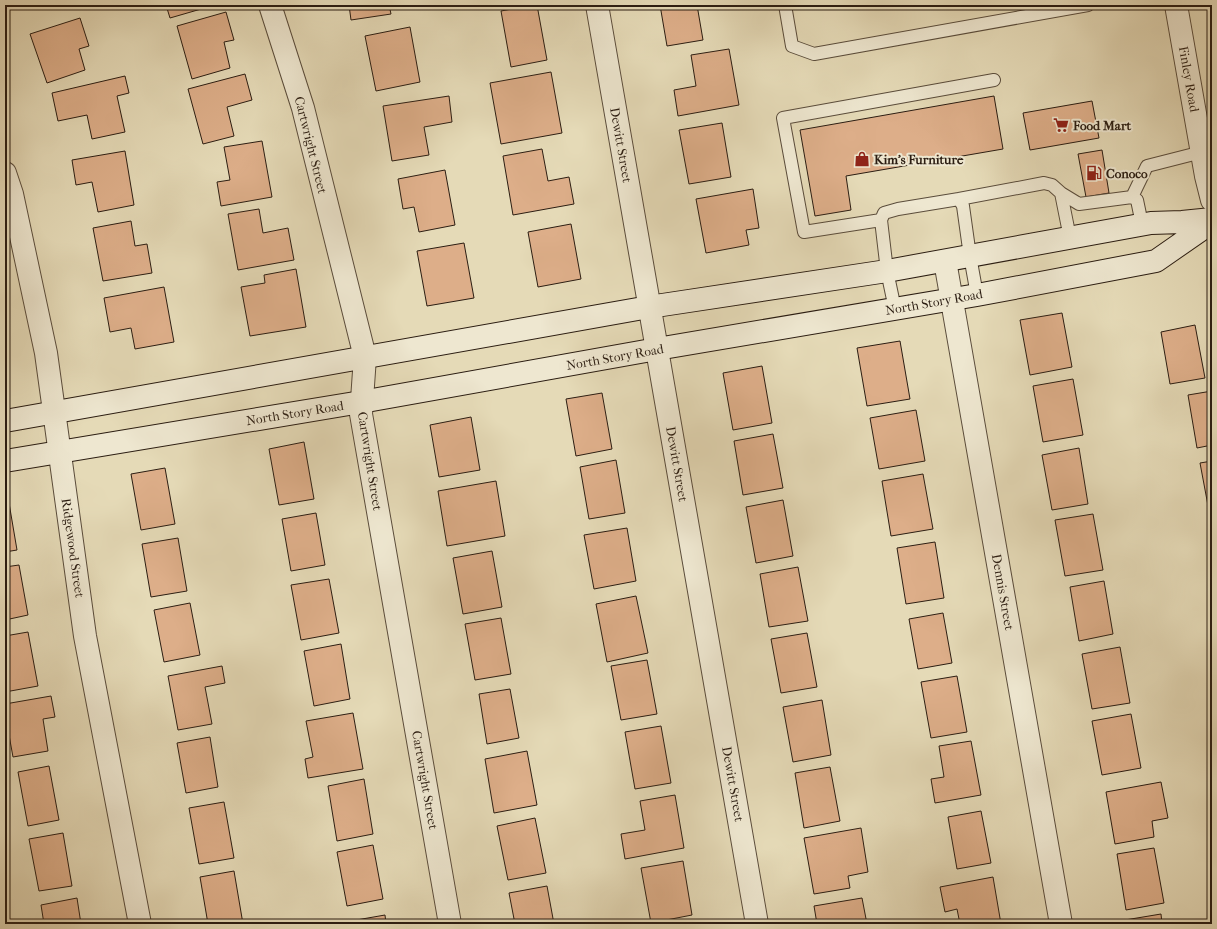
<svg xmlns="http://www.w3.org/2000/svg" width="1217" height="929" font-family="'IM FELL French Canon',serif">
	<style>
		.building { fill: #ddae89; stroke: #2b1d12 }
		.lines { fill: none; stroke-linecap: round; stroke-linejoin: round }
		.service-casing { stroke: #5a4c3b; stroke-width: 14 }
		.minor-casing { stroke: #5a4c3b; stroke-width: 24 }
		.tertiary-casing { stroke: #5a4c3b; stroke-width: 24 }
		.secondary-casing { stroke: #2b1d12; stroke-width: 24 }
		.service { stroke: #eee7d0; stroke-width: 12 }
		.minor { stroke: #eee7d0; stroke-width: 22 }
		.tertiary { stroke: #eee7d0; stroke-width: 22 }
		.secondary { stroke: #eee7d0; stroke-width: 22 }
		.labels { text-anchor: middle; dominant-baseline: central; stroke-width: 4; stroke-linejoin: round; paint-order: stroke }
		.street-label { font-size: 13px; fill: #2b1d12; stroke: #eee7d0 }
		.poi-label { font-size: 13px; font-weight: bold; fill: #2b1d12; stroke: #eee7d0; text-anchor: start }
	</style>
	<rect width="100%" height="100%" fill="#e5dab7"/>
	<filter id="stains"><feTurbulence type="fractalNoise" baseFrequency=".005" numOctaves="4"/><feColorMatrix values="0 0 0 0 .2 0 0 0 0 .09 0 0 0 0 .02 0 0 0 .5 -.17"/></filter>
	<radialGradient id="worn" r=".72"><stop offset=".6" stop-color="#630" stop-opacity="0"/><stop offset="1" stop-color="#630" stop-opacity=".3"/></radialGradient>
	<path class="building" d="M41,5H53L42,9Z
		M166,5H208V7L170,18Z
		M349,5H389L391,14L351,20Z
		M533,5H537L547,60L511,67L501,11Z
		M660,5H697L703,40L667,46Z
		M226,12L234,40L224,42L230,68L192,79L177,26Z
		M80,18L89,46L79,49L85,70L47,83L30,34Z
		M410,27L420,82L376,91L365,36Z
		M729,49L739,105L678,116L674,90L696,86L691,55Z
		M551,72L562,133L501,144L490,83Z
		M245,74L252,100L227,107L234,136L203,144L188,89Z
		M125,76L129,93L117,96L125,132L92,139L87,115L58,121L52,93Z
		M449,96L452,122L424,127L429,155L392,161L383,106Z
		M994,96L1003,149L846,176L851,210L815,216L800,130Z
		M1092,101L1099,138L1030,150L1023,113Z
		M722,123L731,177L689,184L679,130Z
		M262,141L272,197L221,206L217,182L230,180L224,147Z
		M542,149L548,181L569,177L574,204L513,215L503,156Z
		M1102,150L1109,193L1086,197L1078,154Z
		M125,151L134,205L98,212L92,182L76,185L72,160Z
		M445,170L455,225L419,232L414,207L403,209L398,179Z
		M753,189L759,228L746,230L749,245L706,253L696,199Z
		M259,209L263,233L288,228L294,260L238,270L228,214Z
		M131,221L135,246L147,244L152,273L103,281L93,228Z
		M571,224L581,279L538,287L528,232Z
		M464,243L474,298L427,306L417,251Z
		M296,269L306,327L250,336L241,287L265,283L264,275Z
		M164,287L174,342L135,349L131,328L110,332L104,298Z
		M1062,313L1072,367L1030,375L1020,320Z
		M1195,325L1205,378L1170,384L1161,332Z
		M900,341L910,399L867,406L857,348Z
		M762,366L772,423L733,430L723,373Z
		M1073,379L1083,435L1043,442L1033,386Z
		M1212,391V445L1197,448L1188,395Z
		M602,393L612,449L576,456L566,399Z
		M916,410L925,461L879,469L870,418Z
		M471,417L480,470L439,477L430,425Z
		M773,434L783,488L743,495L734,441Z
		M304,442L314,499L279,505L269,449Z
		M1079,448L1088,504L1052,510L1042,455Z
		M616,460L625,513L589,519L580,467Z
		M1212,461V511H1209L1200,463Z
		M165,468L175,524L141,530L131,474Z
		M923,474L933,529L891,536L882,481Z
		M496,481L505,536L447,546L438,491Z
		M8,497L17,550L5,552V498Z
		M783,500L793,556L756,563L746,507Z
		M316,513L325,565L291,571L282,519Z
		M1093,514L1103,570L1065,576L1055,520Z
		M1209,520H1212V538Z
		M627,528L636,581L594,589L584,535Z
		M178,538L187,591L151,597L142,544Z
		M935,542L944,598L906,604L897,548Z
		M492,551L502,607L463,614L453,558Z
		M19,565L28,615L5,620V567Z
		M798,567L808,621L769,627L760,574Z
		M329,579L339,633L301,640L291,585Z
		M1104,581L1113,634L1079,641L1070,587Z
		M636,596L648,653L607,662L596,604Z
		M190,603L200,655L164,662L154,610Z
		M943,613L952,663L918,669L909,619Z
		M501,618L511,674L475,680L465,624Z
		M28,632L38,686L5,692V636Z
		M807,633L817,687L781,693L771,639Z
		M341,644L350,699L314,706L304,651Z
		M1120,647L1130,703L1092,709L1082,654Z
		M647,660L657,714L621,720L611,666Z
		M222,666L225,683L205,687L212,724L178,730L168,676Z
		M957,676L967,732L931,738L921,682Z
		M510,689L519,738L487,744L479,694Z
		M51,696L55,717L43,719L48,751L13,757L5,713V704Z
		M822,700L831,755L793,762L783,707Z
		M353,713L363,769L308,778L305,759L313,757L306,721Z
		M1131,714L1141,768L1102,775L1092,721Z
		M661,726L671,783L635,789L625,732Z
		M210,737L218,787L186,793L177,743Z
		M971,741L981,795L935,803L931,779L944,777L939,746Z
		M527,751L537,805L494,813L485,759Z
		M49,766L59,820L28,826L18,772Z
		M830,767L840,821L804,828L795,773Z
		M364,779L373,834L337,841L328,786Z
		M1161,782L1168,818L1152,821L1154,837L1115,844L1106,792Z
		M675,795L684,848L625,859L621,834L645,830L640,801Z
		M224,802L234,858L199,864L189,808Z
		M981,811L991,863L957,869L948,817Z
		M535,818L546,873L508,880L497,826Z
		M861,828L868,872L848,876L850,888L814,894L804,838Z
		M63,833L72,886L39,891L29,839Z
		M373,845L383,899L347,906L337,852Z
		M1154,848L1164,903L1126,910L1117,854Z
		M683,861L692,915L651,923L641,868Z
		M234,871L243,924H208L200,877Z
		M993,877L1001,924H960L957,909L945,912L940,887Z
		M547,886L554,924H515L509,893Z
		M77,898L81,924H44L41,905Z
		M862,898L867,924H817L814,906Z
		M1161,914L1162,924H1126L1125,920Z
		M385,915L386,924H346L345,922Z"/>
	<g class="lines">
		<defs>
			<path id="service" d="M785,5L792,46L814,54L1088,5
				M1061,193L1079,204L1132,197L1137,200L1142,224
				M1132,197L1147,166L1202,152
				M959,199L1044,183L1052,185L1061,193L1070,238
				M881,220L804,232L783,118L994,80
				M895,309L887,271L881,220L884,213L898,209L959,199L963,206L970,256L977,295"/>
			<path id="minor" d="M270,5L303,108L365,357L361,414L450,924
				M597,5L757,924
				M5,173L12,194L46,353L85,636L140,924
				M945,261L1061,924"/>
			<path id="tertiary" d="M1176,5L1206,176L1212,200"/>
			<path id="secondary" d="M5,421L649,307L887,271L1151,223L1182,222L1212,219
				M5,461L361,402L657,349L977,295L1156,261L1212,222"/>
		</defs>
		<use href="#service" class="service-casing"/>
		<use href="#minor" class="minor-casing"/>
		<use href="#tertiary" class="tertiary-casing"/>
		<use href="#secondary" class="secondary-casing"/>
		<use href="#service" class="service"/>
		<use href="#minor" class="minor"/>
		<use href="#tertiary" class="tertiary"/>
		<use href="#secondary" class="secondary"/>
	</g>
	<defs>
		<symbol id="supermarket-bare" viewBox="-9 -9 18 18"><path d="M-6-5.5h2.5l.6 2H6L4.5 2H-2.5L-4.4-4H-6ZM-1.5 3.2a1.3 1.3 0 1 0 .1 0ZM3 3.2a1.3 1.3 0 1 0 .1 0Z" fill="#8f2418" stroke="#eee7d0" stroke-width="2.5" paint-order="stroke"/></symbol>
		<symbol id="shop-bare" viewBox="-9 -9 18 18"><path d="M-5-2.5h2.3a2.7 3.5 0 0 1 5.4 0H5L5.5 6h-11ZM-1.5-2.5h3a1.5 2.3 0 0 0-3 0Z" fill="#8f2418" stroke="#eee7d0" stroke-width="2.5" paint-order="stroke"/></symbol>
		<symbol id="fuel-bare" viewBox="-9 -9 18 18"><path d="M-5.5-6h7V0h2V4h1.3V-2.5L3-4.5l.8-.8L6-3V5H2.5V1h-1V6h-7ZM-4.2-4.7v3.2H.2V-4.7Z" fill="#8f2418" stroke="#eee7d0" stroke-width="2.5" paint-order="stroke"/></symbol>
	</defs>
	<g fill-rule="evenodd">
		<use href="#supermarket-bare" x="1050" y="114" width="22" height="22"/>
		<use href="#shop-bare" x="851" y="148" width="22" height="22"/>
		<use href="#fuel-bare" x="1083" y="162" width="22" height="22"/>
	</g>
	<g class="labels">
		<g class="street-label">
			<text transform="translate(1189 79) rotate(80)">Finley Road</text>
			<text transform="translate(311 145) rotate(76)">Cartwright Street</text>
			<text transform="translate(621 145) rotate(80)">Dewitt Street</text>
			<text transform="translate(934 302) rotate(-10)">North Story Road</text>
			<text transform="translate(615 357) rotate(-10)">North Story Road</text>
			<text transform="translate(295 413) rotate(-9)">North Story Road</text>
			<text transform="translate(370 461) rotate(81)">Cartwright Street</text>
			<text transform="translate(677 464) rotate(80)">Dewitt Street</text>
			<text transform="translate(73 548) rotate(82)">Ridgewood Street</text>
			<text transform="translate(1003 592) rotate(80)">Dennis Street</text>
			<text transform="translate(425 780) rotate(80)">Cartwright Street</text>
			<text transform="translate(733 784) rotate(80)">Dewitt Street</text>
		</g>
		<g class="poi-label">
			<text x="1073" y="125">Food Mart</text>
			<text x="874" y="159">Kim's Furniture</text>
			<text x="1106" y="173">Conoco</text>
		</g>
	</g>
	<rect width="1217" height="929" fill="none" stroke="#e5dab7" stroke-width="20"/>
	<rect x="6" y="6" width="1205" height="917" fill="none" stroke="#2b1d12" stroke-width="2"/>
	<rect x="10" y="10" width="1197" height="909" fill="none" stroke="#2b1d12"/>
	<rect width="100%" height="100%" filter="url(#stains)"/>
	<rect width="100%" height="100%" fill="url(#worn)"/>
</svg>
